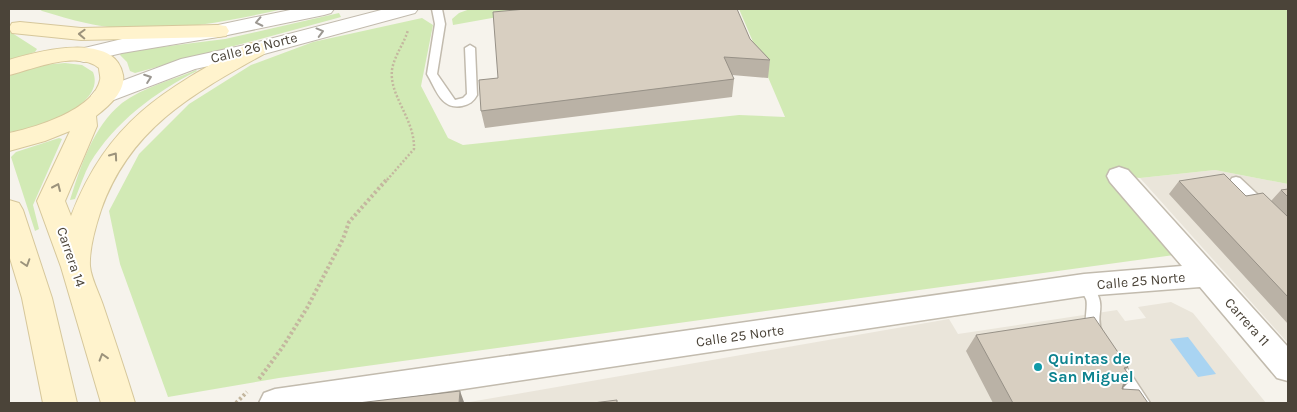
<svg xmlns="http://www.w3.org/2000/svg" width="1297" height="412" font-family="Karla,sans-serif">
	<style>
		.residential { fill: #eae5da }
		.green { fill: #d2eab5 }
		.water { fill: #a9d4f2 }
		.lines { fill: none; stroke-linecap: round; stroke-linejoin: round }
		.service-casing { stroke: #c2bbae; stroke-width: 3 }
		.minor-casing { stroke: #c2bbae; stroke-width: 3 }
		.tertiary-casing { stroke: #c2bbae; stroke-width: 2 }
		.secondary-casing { stroke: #d6c79b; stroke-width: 2 }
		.path-far1 { stroke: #c4b79f; stroke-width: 2.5; stroke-dasharray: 2 2; stroke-linecap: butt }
		.path { stroke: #c4b79f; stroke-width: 4; stroke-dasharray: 2.5 2.5; stroke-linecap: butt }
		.service { fill: #fff; fill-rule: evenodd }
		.minor { fill: #fff; fill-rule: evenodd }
		.tertiary { fill: #fff; fill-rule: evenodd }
		.secondary { fill: #fff3cd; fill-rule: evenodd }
		.wall { fill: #bab2a6 }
		.shaded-wall { fill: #979187 }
		.building { fill: #d8cfc1; stroke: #979187 }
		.oneway { stroke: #9c9892 }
		.oneway2 { stroke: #9c937c }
		.culture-dot { fill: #0f9aa8; stroke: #fff; stroke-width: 2 }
		.labels { text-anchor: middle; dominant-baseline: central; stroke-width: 4; stroke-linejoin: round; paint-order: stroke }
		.street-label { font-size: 14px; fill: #4b4439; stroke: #fff }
		.near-culture-label { font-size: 16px; font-weight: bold; fill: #0d838f; stroke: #fff; text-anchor: start }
	</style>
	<rect width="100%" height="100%" fill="#f6f3ec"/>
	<path class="residential" d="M1215,170L1288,184V343L1140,178Z
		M1171,302L1193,313L1266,403H464L949,319L958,334L1117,310L1125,321L1146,318L1138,307Z"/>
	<path class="green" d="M39,9H283C222,23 148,37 86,23C71,20 57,15 42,11Z
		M470,9H543L453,25L452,19L459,13Z
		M739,9H1288V184L1215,170L1140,178L1111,175L1174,255L279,378L168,397L120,264L109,211L139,154L189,104L251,65L313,42L422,18L433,25L421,86L448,138L463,145L739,115L785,117Z
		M339,13L341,17L135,73L130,71L127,62L120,55L121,52L225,39Z
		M9,31L37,49L35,52L9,60Z
		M65,63L82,65L93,72C107,106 33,131 9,132V76L42,65Z
		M196,70L197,71C155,92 115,122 90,163C84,174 80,187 75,199L70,200C81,165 93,127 122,103C143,87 173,80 196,70Z
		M59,138L62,139L33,205L39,229L35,231L11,157L16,152Z"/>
	<path class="water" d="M1188,337L1216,374L1198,377L1170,339Z"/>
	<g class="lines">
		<defs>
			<path id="service" d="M432,9H442L445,24L437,74L455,100L463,98L467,94L465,48L470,45L475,48L477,95C473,102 470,104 462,106C441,110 436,89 427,74L435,24Z
				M1236,177L1240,178L1288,223V236L1283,234L1232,184L1230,181L1232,178Z
				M1084,279C1089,281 1090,283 1093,287C1108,307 1094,315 1102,332L1100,336C1076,345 1090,308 1086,299C1084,294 1080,290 1077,285L1079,281Z
				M1120,363L1125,365L1150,403H1133L1112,370L1115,365Z"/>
			<path id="minor" d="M1119,167L1128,170L1288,347V381L1277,378L1200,287L1084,296L370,403H259L264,393L275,389L1084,274L1182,266L1110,182L1107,176L1110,170Z"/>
			<path id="tertiary" d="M295,9H334L331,13L324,15L218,37L122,53L84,62L76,60L73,55L76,50L122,39L218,25Z
				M385,9H418L415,13L264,54L195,69L111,101L103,104L95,101L91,96L95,91L181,59L254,43Z"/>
			<path id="secondary" d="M20,22L81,28L218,25L226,26L229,31L226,36L218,37L81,40L12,33L9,28L12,23Z
				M256,42L264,44L267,49L264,54C192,94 130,128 101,210C96,225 89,250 90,266C91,278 99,293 103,305C114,338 125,370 135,403H101L61,267L37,201L70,131L45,141L9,151V133C34,128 94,110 100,80C101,77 99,72 99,68C78,50 33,69 9,75V60C38,51 115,31 123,75C126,91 108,107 96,116L97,126L65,201L71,216C108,121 162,91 248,44Z
				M9,200L19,203L23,210L52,298L77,403H43L22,298L9,255Z"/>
		</defs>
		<use href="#service" class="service-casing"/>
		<use href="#minor" class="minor-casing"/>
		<use href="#tertiary" class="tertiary-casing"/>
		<use href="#secondary" class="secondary-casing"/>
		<path class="path-far1" d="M387,180L414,149C415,119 389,96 392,70C394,56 404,44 408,30"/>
		<path class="path" d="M259,379L282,348L307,308L343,239L349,222L388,178
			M236,403L247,392"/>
		<use href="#service" class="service"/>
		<use href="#minor" class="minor"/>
		<use href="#tertiary" class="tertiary"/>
		<use href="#secondary" class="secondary"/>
	</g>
	<path class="wall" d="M750,39L770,60L768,78L732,75L734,79L732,97L485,128L481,111L498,78Z
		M1179,181L1271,201L1281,190L1288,189V324L1169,194Z
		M976,335L1128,367L1126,370L1122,389L1148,403H993L966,351Z"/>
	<path class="shaded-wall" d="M1132,379L1116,395L1124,382Z
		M460,391L464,402V403H459Z"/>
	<path class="building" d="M526,9H737L750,39L770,60L724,57L734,79L481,111L479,80L498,78L493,12Z
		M1224,174L1246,196L1263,193L1288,217V297L1179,181Z
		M1288,189V197L1281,190Z
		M1094,317L1128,367L1124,368L1132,379L1124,382L1122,389L1139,390L1148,403H1013L976,335Z
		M460,391L459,403H358Z
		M617,400V403H593Z"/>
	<defs><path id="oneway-chevron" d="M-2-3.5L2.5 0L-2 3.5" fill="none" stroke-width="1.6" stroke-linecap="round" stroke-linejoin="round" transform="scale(1.25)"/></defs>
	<g class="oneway">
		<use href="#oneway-chevron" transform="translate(259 22) rotate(168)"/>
		<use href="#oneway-chevron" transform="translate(320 32) rotate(-15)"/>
		<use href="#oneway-chevron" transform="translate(148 78) rotate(-20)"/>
	</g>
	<g class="oneway2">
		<use href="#oneway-chevron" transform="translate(82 34) rotate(-178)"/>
		<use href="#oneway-chevron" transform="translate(114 156) rotate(-55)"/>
		<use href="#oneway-chevron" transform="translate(57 187) rotate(-66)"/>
		<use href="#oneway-chevron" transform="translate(26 263) rotate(72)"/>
		<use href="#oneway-chevron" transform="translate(103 357) rotate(-107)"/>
	</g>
	<circle class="culture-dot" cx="1038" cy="367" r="5"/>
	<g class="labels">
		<g class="street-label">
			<text transform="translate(254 48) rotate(-14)">Calle 26 Norte</text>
			<text transform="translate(71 257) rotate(71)">Carrera 14</text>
			<text transform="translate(1141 281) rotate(-5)">Calle 25 Norte</text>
			<text transform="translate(1247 322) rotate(48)">Carrera 11</text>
			<text transform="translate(740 336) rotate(-8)">Calle 25 Norte</text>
		</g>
		<g class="near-culture-label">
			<text x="1048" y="358">Quintas de<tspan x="1048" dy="18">San Miguel</tspan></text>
		</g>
	</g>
	<rect width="1297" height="412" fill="none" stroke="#4b4439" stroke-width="20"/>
</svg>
